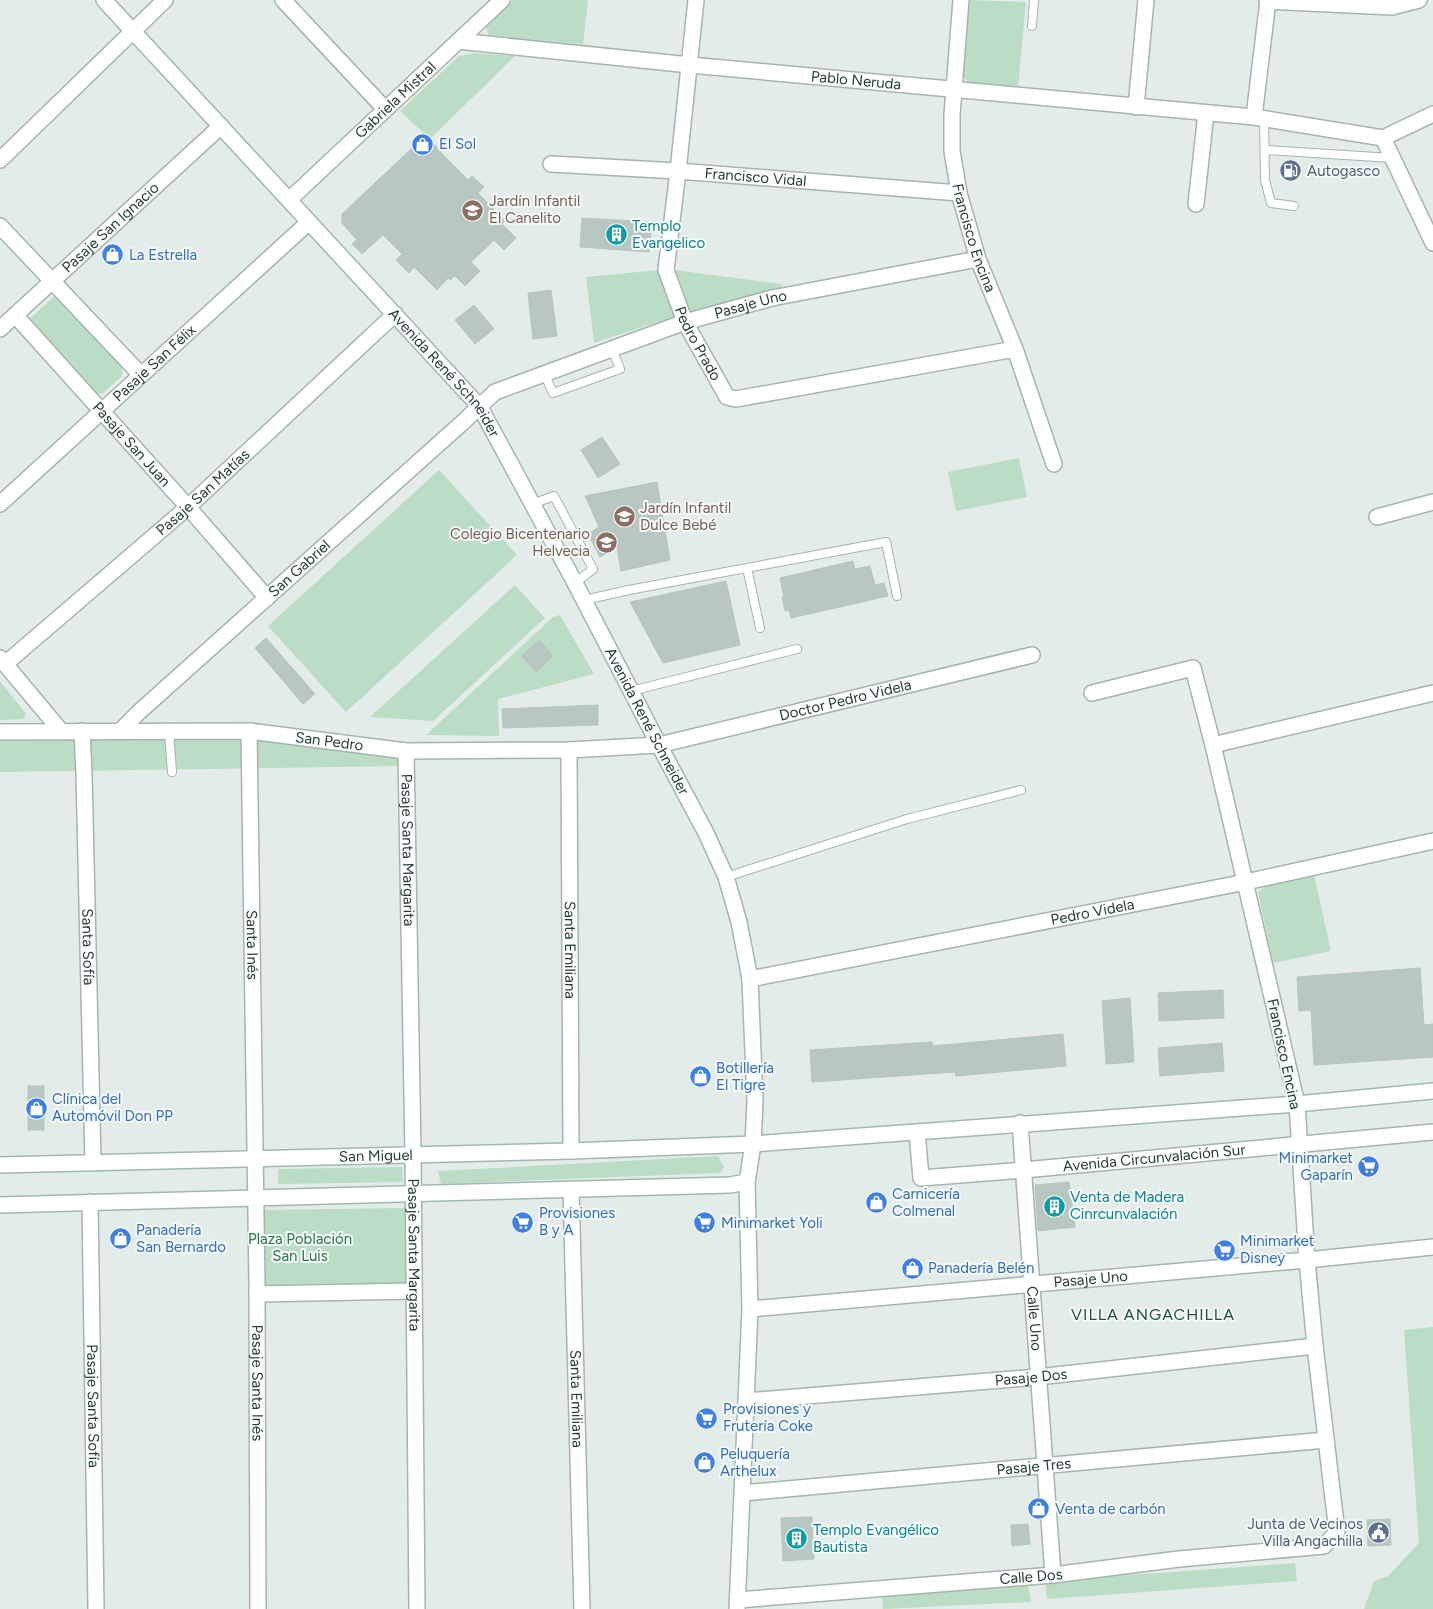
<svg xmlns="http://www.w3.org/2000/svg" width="1433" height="1609" font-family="Figtree,sans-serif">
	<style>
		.green { fill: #bcddc5 }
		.building { fill: #b8c7c1; stroke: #b5c6bf }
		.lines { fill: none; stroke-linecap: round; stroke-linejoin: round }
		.lane-casing { stroke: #a6b4af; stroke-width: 10 }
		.street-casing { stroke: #a6b4af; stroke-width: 18 }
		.secondary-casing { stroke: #a1b8b0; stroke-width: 18 }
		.lane { stroke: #fff; stroke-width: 8 }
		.street { stroke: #fff; stroke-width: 15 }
		.secondary { stroke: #fff; stroke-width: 15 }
		.labels { text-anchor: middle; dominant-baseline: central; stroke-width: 4; stroke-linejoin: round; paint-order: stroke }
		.street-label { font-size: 15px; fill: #233d36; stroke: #f3f9f6 }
		.shop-label { font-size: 15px; fill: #366cbe; stroke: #f3f9f6; text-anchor: start }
		.service-label { font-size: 15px; fill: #4e5e75; stroke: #f3f9f6; text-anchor: start }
		.education-label { font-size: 15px; fill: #785e54; stroke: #f3f9f6; text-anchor: start }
		.culture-label { font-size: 15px; fill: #0d838f; stroke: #f3f9f6; text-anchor: start }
		.park-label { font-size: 15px; fill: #2e7349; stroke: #f3f9f6 }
		.neighbourhood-label { font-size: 16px; letter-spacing: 1px; fill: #1f4f44; stroke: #f3f9f6 }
	</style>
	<rect width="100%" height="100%" fill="#e3ece8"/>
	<path class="green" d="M513,0H588L583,44L488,35L486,25Z
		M967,0L1026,2L1018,87L968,82L959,72Z
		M474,53L515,56L430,139L400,111L459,56Z
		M659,270H674L782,284L781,289L670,318L594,343L586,277Z
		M57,294L122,364V376L102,394L93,392L27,321Z
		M1019,458L1027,497L956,511L948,472Z
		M439,470L517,555L346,712L268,626Z
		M515,585L545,618L433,721L370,717Z
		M560,615L594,674L498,699L499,736L426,735L553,617Z
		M0,681L26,714L23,719L0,720Z
		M112,737L274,739L401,759L402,766L0,772V739Z
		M1314,875L1331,951L1273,963L1258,892L1266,886Z
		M718,1156L724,1167L720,1173L441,1184L438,1171Z
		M402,1167L403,1182L278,1184V1169Z
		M406,1208L408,1285H261L259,1210Z
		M1433,1327V1609H1364L1374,1581L1388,1576L1419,1543L1404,1330Z
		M1295,1563L1297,1581L1047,1599L1045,1581Z
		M1028,1585L1031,1602L883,1609L882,1594Z"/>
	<path class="building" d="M426,135L446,158L468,180L472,176L484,187L478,193L505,221L502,224L516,238L504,250L494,240L471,262L480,271L465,286L455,276L450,280L448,278L437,290L414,267L409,273L396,260L402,254L383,235L362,254L352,244L357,240L342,223V214Z
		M582,218L652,222L649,252L580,247Z
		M551,290L557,336L533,339L528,293Z
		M474,305L494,329L475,344L455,320Z
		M602,437L620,464L598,478L581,450Z
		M657,482L670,560L621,571L617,547L600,557L588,534L599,527L585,496Z
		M853,561L855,569L870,566L875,585L884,583L888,596L791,618L789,610L785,611L782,597H784L780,578Z
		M726,581L740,645L663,663L630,602Z
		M266,638L315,694L303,704L255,648Z
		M539,640L553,656L536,672L522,656Z
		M598,705V725L503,728L502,709Z
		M1420,968L1424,1025L1433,1024V1057L1314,1065L1311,1010L1299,1011L1297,977Z
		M1223,990L1224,1018L1159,1021L1158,993Z
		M1130,998L1134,1062L1106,1064L1102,1001Z
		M1063,1034L1066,1066L956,1076L955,1072L812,1082L810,1050L932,1042V1046Z
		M1222,1043L1224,1071L1160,1076L1158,1048Z
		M28,1086H44V1130H28Z
		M1069,1182L1075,1227L1038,1231L1035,1185Z
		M812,1517L814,1559L783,1561L781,1518Z
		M1390,1519L1391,1545L1368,1546L1367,1520Z
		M1028,1524L1030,1544L1012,1546L1011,1525Z"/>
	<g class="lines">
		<defs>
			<path id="lane" d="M1032,26L1034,0
				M1264,119L1265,180L1271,203L1294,206
				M1265,150L1392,158
				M544,373L553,393L620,369L612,349
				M532,504L554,496L593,569L575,583
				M747,568L760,628
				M584,600L629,590L886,542L897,596
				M631,691L797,649
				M169,731L172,772
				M726,877L907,819L1021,790"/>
			<g id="street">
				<path d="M283,0L385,109"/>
				<path id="s1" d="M696,0L678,171L666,270L685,322L727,397L736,399L1015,349"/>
				<path id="s2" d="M961,0L952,115V151L959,193L978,259L1015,349L1054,464"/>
				<path d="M1267,1L1392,7L1419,0"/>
				<path id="s3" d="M458,41L690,65L1254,117L1383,138L1433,114"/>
				<path d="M1136,107L1146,0"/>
				<path d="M1254,117L1268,0"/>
				<path d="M1383,138L1433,243"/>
				<path d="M0,160L165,0"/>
				<path id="s4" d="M551,164L678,171L959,193"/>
				<path id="s5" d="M289,200L502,0"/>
				<path d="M1196,204L1206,113"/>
				<path d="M0,226L141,375"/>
				<path id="s6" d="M15,315L188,507L267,598"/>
				<path id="s7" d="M0,329L221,126"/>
				<path id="s8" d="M0,504L309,222"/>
				<path d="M1377,517L1433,502"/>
				<path d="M0,658L61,731"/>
				<path id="s9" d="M5,664L188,507L395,314"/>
				<path id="s10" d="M82,731L84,773L93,1163"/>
				<path id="s11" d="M120,731L139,712L462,423L495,392L685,322L772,298L978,259"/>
				<path id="s12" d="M249,731L257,1285L258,1609"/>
				<path id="s13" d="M0,732L249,731L406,751L569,750L659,745L1032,655"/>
				<path d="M1213,745L1433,693"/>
				<path id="s14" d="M569,750L571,1151"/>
				<path id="s15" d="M406,751L413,1154L417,1609"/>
				<path id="s16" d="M750,979L1246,882L1433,841"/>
				<path id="s17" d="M1020,1123L1053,1575"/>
				<path id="s18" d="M917,1132L921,1178L1024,1170L1433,1132"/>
				<path id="s19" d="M571,1189L582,1609"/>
				<path id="s20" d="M90,1202L96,1609"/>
				<path d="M257,1294L413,1291"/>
				<path id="s21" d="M750,1309L1307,1260L1433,1247"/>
				<path id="s22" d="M746,1401L1038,1377L1315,1346"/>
				<path id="s23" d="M743,1493L1326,1440"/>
				<path id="s24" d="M738,1600L1053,1575L1179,1559L1324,1546L1337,1532L1315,1346L1307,1260L1297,1104L1213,745L1193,668L1092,693"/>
			</g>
			<g id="secondary">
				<path id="s25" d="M104,0L480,407L575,583L659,745L706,833L726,877L739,922L750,979L755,1102L753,1144L747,1182L750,1309L737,1609"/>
				<path id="s26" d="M0,1165L571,1151L753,1144L1297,1104L1433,1091"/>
				<path d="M0,1205L730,1185L747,1182"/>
			</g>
		</defs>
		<use href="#lane" class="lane-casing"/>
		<use href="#street" class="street-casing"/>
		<use href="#secondary" class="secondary-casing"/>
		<use href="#lane" class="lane"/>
		<use href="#street" class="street"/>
		<use href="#secondary" class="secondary"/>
	</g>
	<defs>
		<symbol id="shop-disc" viewBox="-11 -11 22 22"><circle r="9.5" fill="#3f7fe0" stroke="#f3f9f6"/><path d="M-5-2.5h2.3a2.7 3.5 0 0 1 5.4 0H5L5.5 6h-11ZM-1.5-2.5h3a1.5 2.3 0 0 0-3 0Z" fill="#fff"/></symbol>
		<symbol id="fuel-disc" viewBox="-11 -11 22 22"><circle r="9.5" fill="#5c6f8a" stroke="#f3f9f6"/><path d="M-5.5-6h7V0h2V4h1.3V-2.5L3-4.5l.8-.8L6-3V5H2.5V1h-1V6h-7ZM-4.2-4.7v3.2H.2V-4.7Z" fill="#fff"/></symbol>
		<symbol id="school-disc" viewBox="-11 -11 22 22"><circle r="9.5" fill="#8d6e63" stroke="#f3f9f6"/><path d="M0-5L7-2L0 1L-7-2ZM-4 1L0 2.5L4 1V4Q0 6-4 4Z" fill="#fff"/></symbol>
		<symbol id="building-disc" viewBox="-11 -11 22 22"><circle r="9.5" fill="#0f9aa8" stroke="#f3f9f6"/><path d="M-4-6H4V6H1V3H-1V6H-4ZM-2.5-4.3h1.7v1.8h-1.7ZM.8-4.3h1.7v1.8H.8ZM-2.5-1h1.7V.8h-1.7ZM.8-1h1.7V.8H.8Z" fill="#fff"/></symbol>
		<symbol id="supermarket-disc" viewBox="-11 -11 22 22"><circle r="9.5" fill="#3f7fe0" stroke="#f3f9f6"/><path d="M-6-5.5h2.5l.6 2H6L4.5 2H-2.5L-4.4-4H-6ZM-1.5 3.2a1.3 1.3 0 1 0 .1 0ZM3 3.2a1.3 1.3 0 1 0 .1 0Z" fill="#fff"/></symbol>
		<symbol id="civic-disc" viewBox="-11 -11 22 22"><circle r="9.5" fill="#5c6f8a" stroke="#f3f9f6"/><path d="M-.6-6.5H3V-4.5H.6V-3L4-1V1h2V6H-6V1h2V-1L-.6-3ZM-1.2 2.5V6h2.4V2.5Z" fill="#fff"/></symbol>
	</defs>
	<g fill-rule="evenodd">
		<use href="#shop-disc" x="410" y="132" width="25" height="25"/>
		<use href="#fuel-disc" x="1278" y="158" width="25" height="25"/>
		<use href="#school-disc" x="460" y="198" width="25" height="25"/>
		<use href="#building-disc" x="604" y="222" width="25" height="25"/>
		<use href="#shop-disc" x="100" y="242" width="25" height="25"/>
		<use href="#school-disc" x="612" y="504" width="25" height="25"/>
		<use href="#school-disc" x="594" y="530" width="25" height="25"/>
		<use href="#shop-disc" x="688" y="1064" width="25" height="25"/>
		<use href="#shop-disc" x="24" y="1096" width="25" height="25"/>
		<use href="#supermarket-disc" x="1356" y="1154" width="25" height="25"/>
		<use href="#shop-disc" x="864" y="1190" width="25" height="25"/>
		<use href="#building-disc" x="1042" y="1194" width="25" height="25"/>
		<use href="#supermarket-disc" x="510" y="1210" width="25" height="25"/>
		<use href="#supermarket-disc" x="692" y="1210" width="25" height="25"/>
		<use href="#shop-disc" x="108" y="1226" width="25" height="25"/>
		<use href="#supermarket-disc" x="1212" y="1238" width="25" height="25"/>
		<use href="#shop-disc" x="900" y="1256" width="25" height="25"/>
		<use href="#supermarket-disc" x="694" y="1406" width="25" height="25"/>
		<use href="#shop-disc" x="692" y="1450" width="25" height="25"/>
		<use href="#shop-disc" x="1026" y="1496" width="25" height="25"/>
		<use href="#civic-disc" x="1366" y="1520" width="25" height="25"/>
		<use href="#building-disc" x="784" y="1526" width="25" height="25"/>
	</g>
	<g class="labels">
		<g class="street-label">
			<text stroke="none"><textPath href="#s3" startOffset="400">Pablo Neruda</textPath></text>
			<text stroke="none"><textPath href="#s5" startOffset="146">Gabriela Mistral</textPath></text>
			<text stroke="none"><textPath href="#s4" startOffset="205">Francisco Vidal</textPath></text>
			<text stroke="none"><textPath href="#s7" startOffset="150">Pasaje San Ignacio</textPath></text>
			<text stroke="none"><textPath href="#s2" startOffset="241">Francisco Encina</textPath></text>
			<text stroke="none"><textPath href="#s11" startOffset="776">Pasaje Uno</textPath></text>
			<text stroke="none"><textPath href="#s1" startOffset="352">Pedro Prado</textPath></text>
			<text stroke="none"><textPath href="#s8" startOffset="209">Pasaje San Félix</textPath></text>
			<text stroke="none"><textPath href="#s25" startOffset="505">Avenida René Schneider</textPath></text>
			<text stroke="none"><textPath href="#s6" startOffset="174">Pasaje San Juan</textPath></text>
			<text stroke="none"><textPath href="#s9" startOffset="262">Pasaje San Matías</textPath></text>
			<text stroke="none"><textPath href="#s11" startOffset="242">San Gabriel</textPath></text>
			<text stroke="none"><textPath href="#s13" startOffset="852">Doctor Pedro Videla</textPath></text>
			<text stroke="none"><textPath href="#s25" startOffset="910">Avenida René Schneider</textPath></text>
			<text stroke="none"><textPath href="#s13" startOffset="330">San Pedro</textPath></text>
			<text stroke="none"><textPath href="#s15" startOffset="99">Pasaje Santa Margarita</textPath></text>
			<text stroke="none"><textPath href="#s16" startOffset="349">Pedro Videla</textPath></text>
			<text stroke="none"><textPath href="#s12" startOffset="214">Santa Inés</textPath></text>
			<text stroke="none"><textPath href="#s10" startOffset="216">Santa Sofía</textPath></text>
			<text stroke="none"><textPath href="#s14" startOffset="200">Santa Emiliana</textPath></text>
			<text transform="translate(1284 1054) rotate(78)">Francisco Encina</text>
			<text stroke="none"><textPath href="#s26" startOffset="376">San Miguel</textPath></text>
			<text stroke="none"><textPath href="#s18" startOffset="280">Avenida Circunvalación Sur</textPath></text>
			<text stroke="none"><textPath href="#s15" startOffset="504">Pasaje Santa Margarita</textPath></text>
			<text stroke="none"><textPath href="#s21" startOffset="342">Pasaje Uno</textPath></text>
			<text stroke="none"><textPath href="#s17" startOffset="196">Calle Uno</textPath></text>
			<text stroke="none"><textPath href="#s22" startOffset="286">Pasaje Dos</textPath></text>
			<text stroke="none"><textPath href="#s12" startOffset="652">Pasaje Santa Inés</textPath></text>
			<text stroke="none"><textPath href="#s19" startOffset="210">Santa Emiliana</textPath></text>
			<text stroke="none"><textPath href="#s20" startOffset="204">Pasaje Santa Sofía</textPath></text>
			<text stroke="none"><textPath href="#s23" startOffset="292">Pasaje Tres</textPath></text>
			<text stroke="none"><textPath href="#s24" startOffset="294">Calle Dos</textPath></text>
		</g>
		<g class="shop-label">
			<text x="439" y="144">El Sol</text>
			<text x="129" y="255">La Estrella</text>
			<text x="716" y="1068">Botillería<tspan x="716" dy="17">El Tigre</tspan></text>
			<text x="52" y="1099">Clínica del<tspan x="52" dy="17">Automóvil Don PP</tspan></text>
			<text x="1353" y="1158" text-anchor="end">Minimarket<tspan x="1353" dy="17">Gaparín</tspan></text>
			<text x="892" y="1194">Carnicería<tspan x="892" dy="17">Colmenal</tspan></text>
			<text x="539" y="1213">Provisiones<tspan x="539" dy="17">B y A</tspan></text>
			<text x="721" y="1223">Minimarket Yoli</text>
			<text x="136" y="1230">Panadería<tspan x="136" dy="17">San Bernardo</tspan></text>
			<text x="1240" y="1241">Minimarket<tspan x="1240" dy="17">Disney</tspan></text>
			<text x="928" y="1268">Panadería Belén</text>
			<text x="723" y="1409">Provisiones y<tspan x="723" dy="17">Frutería Coke</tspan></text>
			<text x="720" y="1454">Peluquería<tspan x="720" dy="17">Arthelux</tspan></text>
			<text x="1055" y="1509">Venta de carbón</text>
		</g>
		<g class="service-label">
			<text x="1307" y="171">Autogasco</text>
			<text x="1363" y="1524" text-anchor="end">Junta de Vecinos<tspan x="1363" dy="17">Villa Angachilla</tspan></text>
		</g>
		<g class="education-label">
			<text x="489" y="201">Jardín Infantil<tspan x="489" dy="17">El Canelito</tspan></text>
			<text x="640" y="508">Jardín Infantil<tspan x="640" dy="17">Dulce Bebé</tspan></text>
			<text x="590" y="534" text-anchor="end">Colegio Bicentenario<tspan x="590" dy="17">Helvecia</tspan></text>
		</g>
		<g class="culture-label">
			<text x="632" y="226">Templo<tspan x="632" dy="17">Evangelico</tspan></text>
			<text x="1070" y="1197">Venta de Madera<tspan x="1070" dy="17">Cinrcunvalación</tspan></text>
			<text x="813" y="1530">Templo Evangélico<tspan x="813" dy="17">Bautista</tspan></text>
		</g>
		<g class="park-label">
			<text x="300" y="1239">Plaza Población<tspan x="300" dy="17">San Luis</tspan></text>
		</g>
		<g class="neighbourhood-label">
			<text x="1153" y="1314">VILLA ANGACHILLA</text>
		</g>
	</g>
</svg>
